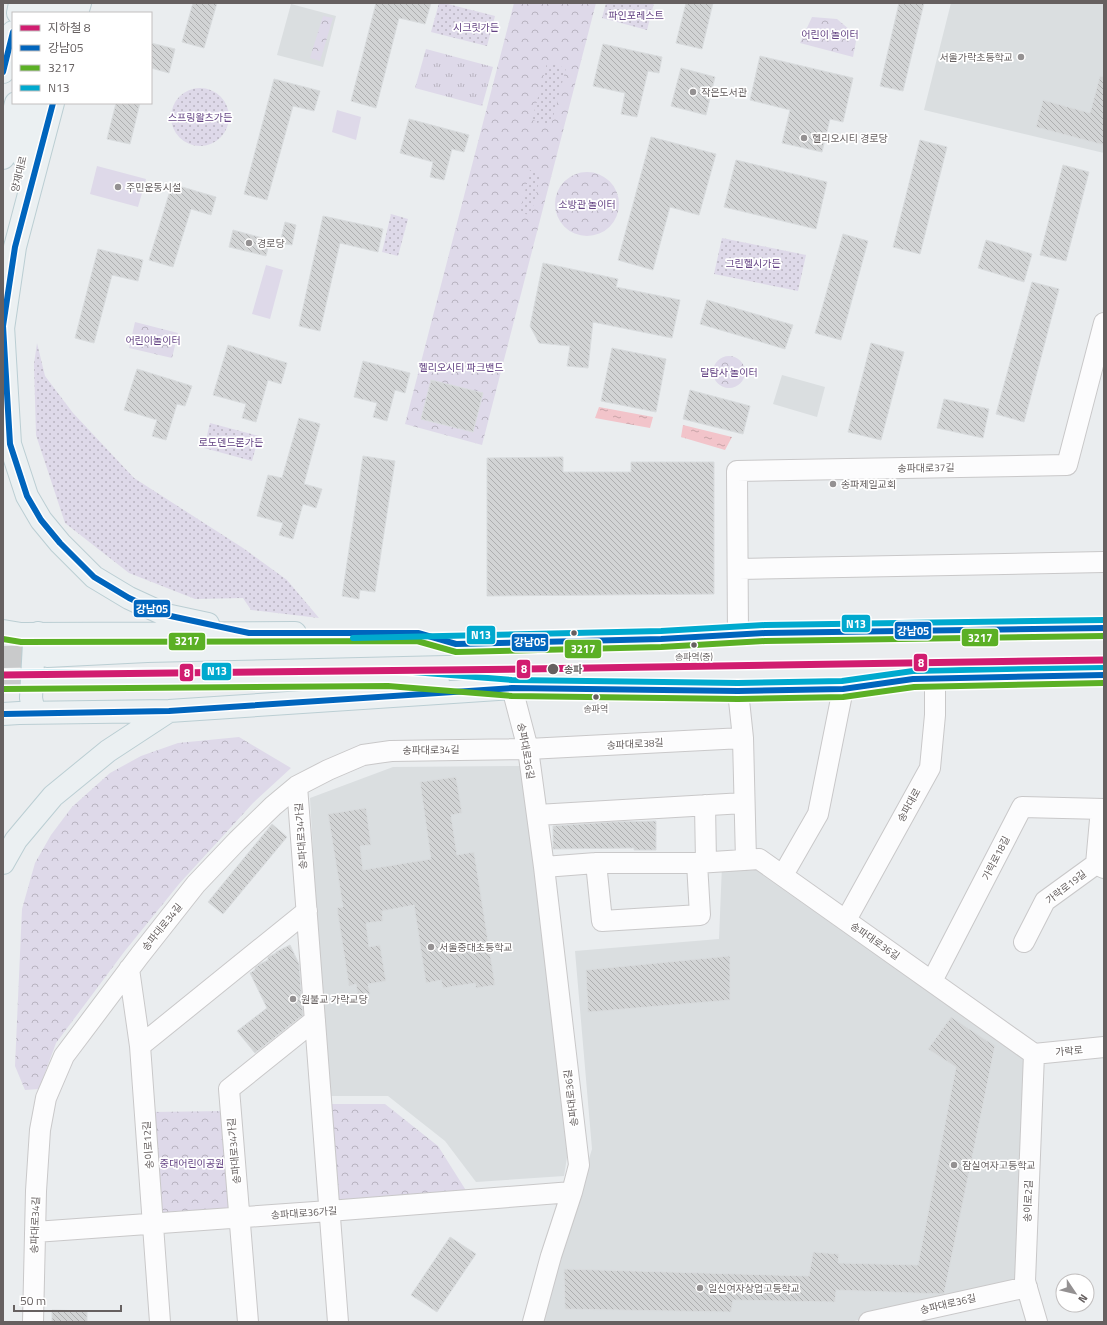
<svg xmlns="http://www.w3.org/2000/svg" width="1107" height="1325" font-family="'Titillium Web','Noto Sans KR',sans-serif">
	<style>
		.education { fill: #dadee0 }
		.grass { fill: url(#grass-tufts) }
		.park { fill: url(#park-crowns) }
		.garden { fill: url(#garden-dots) }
		.pitch { fill: #ded9e9 }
		.water { fill: url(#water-ripples) }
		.building { fill: url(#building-back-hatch); stroke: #d9dcde }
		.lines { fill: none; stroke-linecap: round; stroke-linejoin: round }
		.major-tunnel { stroke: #c9cacb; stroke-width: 22; stroke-dasharray: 22 11; stroke-linecap: butt }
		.minor-casing { stroke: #c9c8c9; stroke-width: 22 }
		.major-casing { stroke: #bbced3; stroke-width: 24 }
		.minor { stroke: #fcfcfd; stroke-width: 20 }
		.major { stroke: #ebf0f2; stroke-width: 22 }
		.bus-1-casing { stroke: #fff; stroke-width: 9 }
		.bus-2-casing { stroke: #fff; stroke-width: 9 }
		.bus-3-casing { stroke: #fff; stroke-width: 9 }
		.bus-1 { stroke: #0065bd; stroke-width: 6 }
		.bus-2 { stroke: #5bb025; stroke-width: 6 }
		.bus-3 { stroke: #00a9ce; stroke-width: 6 }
		.metro-1-casing { stroke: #fff; stroke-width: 10 }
		.metro-1 { stroke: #d11d70; stroke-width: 7 }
		.poi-dot { fill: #949192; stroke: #fff; stroke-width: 1.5 }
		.bus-dot { fill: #666060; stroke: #fff; stroke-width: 1.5 }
		.labels { text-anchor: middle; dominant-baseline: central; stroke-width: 3.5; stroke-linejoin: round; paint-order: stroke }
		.bus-label { font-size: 9px; fill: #666060; stroke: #fff }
		.park-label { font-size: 10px; fill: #634283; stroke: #fff }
		.poi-label { font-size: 10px; fill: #666060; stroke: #fff; text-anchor: start }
		.street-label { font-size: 10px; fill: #666060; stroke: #fff }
		.stop-label { font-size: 10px; font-weight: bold; fill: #666060; stroke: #fff; text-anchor: start }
		.line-badge { stroke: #fff; stroke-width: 1.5 }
		.badge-label { font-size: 11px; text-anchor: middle; font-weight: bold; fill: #fff }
	</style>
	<defs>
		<pattern id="grass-tufts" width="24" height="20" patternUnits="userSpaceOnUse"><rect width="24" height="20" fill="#ded9e9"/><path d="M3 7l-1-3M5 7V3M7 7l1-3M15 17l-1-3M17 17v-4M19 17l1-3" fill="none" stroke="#b8b3c0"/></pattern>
		<pattern id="park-crowns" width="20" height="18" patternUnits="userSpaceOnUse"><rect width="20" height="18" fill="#ded9e9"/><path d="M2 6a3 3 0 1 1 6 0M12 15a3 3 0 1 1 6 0" fill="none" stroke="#b8b3c0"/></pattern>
		<pattern id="garden-dots" width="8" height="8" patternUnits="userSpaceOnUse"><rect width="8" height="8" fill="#ded9e9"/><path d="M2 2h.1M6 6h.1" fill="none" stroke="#b8b3c0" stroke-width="1.8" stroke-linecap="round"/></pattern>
		<pattern id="water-ripples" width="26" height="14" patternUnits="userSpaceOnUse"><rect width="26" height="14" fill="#f2c4ca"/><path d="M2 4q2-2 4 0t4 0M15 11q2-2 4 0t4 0" fill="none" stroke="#c8a3a7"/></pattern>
		<pattern id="building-back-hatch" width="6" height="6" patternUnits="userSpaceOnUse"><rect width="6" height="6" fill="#d2d4d5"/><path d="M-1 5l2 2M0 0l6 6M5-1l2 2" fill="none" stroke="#aeafb0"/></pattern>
	</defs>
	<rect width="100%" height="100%" fill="#eaedef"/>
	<path class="education" d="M951,3H1104V153L924,110Z
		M291,4L336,16L323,67L277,55Z
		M782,375L825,387L817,417L773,404Z
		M522,766L569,1145L564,1176L476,1182L445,1141L388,1096H327L310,798L393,767Z
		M753,862L1029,1056L1020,1282L850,1322H539L592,1149L575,951L719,939L722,865Z"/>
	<path class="grass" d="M426,49L493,67L482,106L415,88Z"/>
	<path class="park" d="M514,3H596L482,445L405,424Z
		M323,16L333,18L320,61L310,58Z
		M812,17L837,19L857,36L853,57L800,43Z
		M555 204a32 32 0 1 1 64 0a32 32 0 1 1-64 0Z
		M135,322L178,333L172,358L129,348Z
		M713 372a16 16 0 1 1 32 0a16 16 0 1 1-32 0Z
		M239,737L291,768L253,803L179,884L124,952L56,1043L39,1089L25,1090L15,1066L22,909L35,863L51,835L72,807L110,773L141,756L178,743Z
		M328,1104H385L438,1146L467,1192L337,1203Z
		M227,1111L235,1213L158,1219L150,1112Z"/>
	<path class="garden" d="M439,3H444L495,16L487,46L431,32Z
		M606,3H654L647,30L602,18Z
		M547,63L566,68L551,125L532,120Z
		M171 117a29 29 0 1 1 58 0a29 29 0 1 1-58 0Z
		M530,170L541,173L531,215L520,213Z
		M391,214L408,219L398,256L382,252Z
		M722,238L806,255L798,291L714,274Z
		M37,343L45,376L73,413L134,478L243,548L287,580L319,618L251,610L243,598L195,599L129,573L65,523L36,435L34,364Z
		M210,423L259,436L252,461L204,448Z"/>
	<path class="pitch" d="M337,110L361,117L356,140L332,132Z
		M97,166L146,179L138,207L90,194Z
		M266,265L283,270L270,319L252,314Z"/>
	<path class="water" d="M599,407L653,417L650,428L595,418Z
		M683,425L732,437L725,450L681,437Z"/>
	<path class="building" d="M193,3H217L204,48L182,42Z
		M376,3H431L425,24L399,18L376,108L351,101Z
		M686,3H713L702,49L676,43Z
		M899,3H924L903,91L880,86Z
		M151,43L175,49L169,73L151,68Z
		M603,44L662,57L659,73L648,71L637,117L621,114L625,93L593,86Z
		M760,56L853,78L843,122L830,119L822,152L782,143L790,110L750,100Z
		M681,68L715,77L706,115L671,106Z
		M1100,76L1104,77V145L1036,127L1043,100L1090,113Z
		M274,79L320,91L314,111L293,106L267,200L244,194Z
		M116,103H140L130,144L107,139Z
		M409,119L469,135L464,152L452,149L444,180L430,177L433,162L400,153Z
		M651,137L716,154L699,215L670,207L653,270L618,260Z
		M920,140L947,147L920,254L893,247Z
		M736,160L827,182L816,229L724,207Z
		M1063,165L1089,172L1066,261L1040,255Z
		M172,184L216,197L211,215L191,209L173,267L149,260Z
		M323,216L383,229L378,252L340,243L320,331L299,326Z
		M285,222L296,225L292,245L280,243Z
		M233,230L270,240L266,256L229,247Z
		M843,234L868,241L841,340L815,333Z
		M986,240L1032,254L1024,282L978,268Z
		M98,249L143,260L138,281L112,275L94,343L75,338Z
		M543,263L618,279L616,287L680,300L672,338L593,322L588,368L567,366L570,346L539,343L530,326Z
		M1032,282L1059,289L1024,422L996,414Z
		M707,300L793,325L785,349L700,324Z
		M871,343L904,352L881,440L848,432Z
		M228,345L287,363L281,384L268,380L256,422L242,418L246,404L213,395Z
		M612,348L666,359L656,412L601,401Z
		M363,361L410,373L405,393L395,390L387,421L373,417L377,403L354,397Z
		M137,369L192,386L185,406L177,404L166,440L152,436L157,420L124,410Z
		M431,380L483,393L473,432L421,419Z
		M690,390L750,406L743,434L683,419Z
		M944,399L989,409L983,438L937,428Z
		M299,418L320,424L304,484L322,489L316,508L303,504L293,539L279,535L283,523L257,516L268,475L282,478Z
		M363,456L395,461L375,592L360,590L359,599L342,596Z
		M563,457V472H631V462H714V594L487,596V458Z
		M456,777L462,813L451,815L457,855L474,852L495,985L476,988L475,983L443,988L441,980L426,983L414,905L382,911L383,921L366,923L369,947L380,945L386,981L368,984L370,994L358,996L356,984L349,986L337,908L343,907L328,814L366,808L371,845L360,846L363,870L431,859L420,782Z
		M656,821V850H634V848L553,849V826L612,822Z
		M272,824L287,837L223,914L208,902Z
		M290,945L299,964L303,1015L255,1053L237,1031L267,1008L250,973L255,970V968L260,964L268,960V957L276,953V952Z
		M730,956V1000L588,1012L586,970Z
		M951,1017L995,1046L944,1294L836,1290L835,1302L733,1300L731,1312L565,1309L564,1269L809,1276L813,1252L839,1254L838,1263L918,1265L956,1067L928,1049Z
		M450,1237L476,1254L437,1312L411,1295Z
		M52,1310L87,1311V1322H52Z"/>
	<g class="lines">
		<path class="major-tunnel" d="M3,657L47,656
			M3,681H48"/>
		<defs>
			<path id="minor" d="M739,569L1104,562
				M738,635L737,471L1067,465L1104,323
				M512,688L528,749L544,867L579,1165L572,1192L551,1256L533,1322
				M738,691L743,738L746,860
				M297,786L338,1322
				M705,805L706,862
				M537,815L744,803
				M596,863L602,921L700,915L697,863
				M1096,864L1101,809
				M544,867L596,863H697L759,859L1034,1054
				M783,875L818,814L843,689
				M846,920L930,768L935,715V678
				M1024,942L1045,901L1096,864L1104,868
				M129,969L140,1046L160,1322
				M932,981L1022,807L1104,809
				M140,1046L307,911
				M1034,1054L1025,1281L1037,1322
				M1034,1054L1104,1047
				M35,1232L329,1211L572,1192
				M33,1322L36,1191L40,1130L46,1098L64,1056L140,955L196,884L237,841L273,806L297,786L328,770L363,755L391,751L528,749L743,738
				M248,1322L229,1089L315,1020
				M869,1322L1027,1287"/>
			<path id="major" d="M18,13L20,3
				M38,13L41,3
				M58,13L61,3
				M77,13L80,3
				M3,72L13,32
				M23,157L36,103
				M3,158L16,103
				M3,326L10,444L27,496L41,520L60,543L94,577L129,598L166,615L208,624
				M3,329L15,247L53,103
				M3,631L21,634L295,633
				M47,656L147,651L661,639L765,633L1104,628
				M48,681L388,678L438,682
				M34,713L31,698L34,643L38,633
				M3,714L19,713L169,711L512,688L738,691L843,689L913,679L1104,675
				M3,863L16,840L53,796L108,751L169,711"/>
		</defs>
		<use href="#minor" class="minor-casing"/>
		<use href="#major" class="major-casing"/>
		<use href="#minor" class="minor"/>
		<use href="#major" class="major"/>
		<defs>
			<path id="bus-1" d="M3,72L13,32
				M53,103L15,247L3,326L10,444L27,496L41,520L60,543L94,577L129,598L166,615L249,633H418L456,644L661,639L765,633L1104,628
				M3,714L169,711L512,688L738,691L843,689L913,679L1104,675"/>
			<path id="bus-2" d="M3,639L21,642L417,641L456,652L661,647L765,641L1104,636
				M3,689L388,686L512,696L738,699L843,697L914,687L1104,683"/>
			<path id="bus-3" d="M353,638L661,631L765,625L1104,620
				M3,673L388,670L512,680L738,683L842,681L913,671L1104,667"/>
		</defs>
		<use href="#bus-1" class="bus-1-casing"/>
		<use href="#bus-2" class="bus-2-casing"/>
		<use href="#bus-3" class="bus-3-casing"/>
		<use href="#bus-1" class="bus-1"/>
		<use href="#bus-2" class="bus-2"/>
		<use href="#bus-3" class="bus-3"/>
		<defs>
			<path id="metro-1" d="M3,675L526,669L1104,660"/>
		</defs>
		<use href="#metro-1" class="metro-1-casing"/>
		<use href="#metro-1" class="metro-1"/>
	</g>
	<g class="poi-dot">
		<circle cx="1021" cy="57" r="4"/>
		<circle cx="693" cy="92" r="4"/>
		<circle cx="804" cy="138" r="4"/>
		<circle cx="118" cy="187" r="4"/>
		<circle cx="249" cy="243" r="4"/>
		<circle cx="833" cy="484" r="4"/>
		<circle cx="431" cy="947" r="4"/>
		<circle cx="293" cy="999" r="4"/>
		<circle cx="954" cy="1165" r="4"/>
		<circle cx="700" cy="1288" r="4"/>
	</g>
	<g class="bus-dot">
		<circle cx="574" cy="633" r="3.5"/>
		<circle cx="694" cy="645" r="3.5"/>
		<circle cx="553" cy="669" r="6"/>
		<circle cx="596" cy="697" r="3.5"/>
	</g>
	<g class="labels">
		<g class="bus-label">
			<text x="694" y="656">송파역(중)</text>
			<text x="596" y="708">송파역</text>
		</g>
		<g class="park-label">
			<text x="636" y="15">파인포레스트</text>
			<text x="476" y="27">시크릿가든</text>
			<text x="830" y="34">어린이 놀이터</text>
			<text x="200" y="117">스프링왈츠가든</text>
			<text x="587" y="204">소방관 놀이터</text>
			<text x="753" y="263">그린헬시가든</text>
			<text x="153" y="340">어린이놀이터</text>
			<text x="461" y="367">헬리오시티 파크밴드</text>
			<text x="729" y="372">달탐사 놀이터</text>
			<text x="231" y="442">로도덴드론가든</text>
			<text x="192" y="1163">중대어린이공원</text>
		</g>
		<g class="poi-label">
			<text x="1013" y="57" text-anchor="end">서울가락초등학교</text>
			<text x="701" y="92">작은도서관</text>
			<text x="812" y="138">헬리오시티 경로당</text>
			<text x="126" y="187">주민운동시설</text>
			<text x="257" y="243">경로당</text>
			<text x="841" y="484">송파제일교회</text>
			<text x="439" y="947">서울중대초등학교</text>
			<text x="301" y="999">원불교 가락교당</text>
			<text x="962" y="1165">잠실여자고등학교</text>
			<text x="708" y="1288">일신여자상업고등학교</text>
		</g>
		<g class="street-label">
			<text transform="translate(19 174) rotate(-76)">양재대로</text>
			<text transform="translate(926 468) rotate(-1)">송파대로37길</text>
			<text transform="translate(635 744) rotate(-3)">송파대로38길</text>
			<text transform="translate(431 750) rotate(-1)">송파대로34길</text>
			<text transform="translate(526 751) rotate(80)">송파대로36길</text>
			<text transform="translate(909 805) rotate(-61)">송파대로</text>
			<text transform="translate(301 836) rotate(-94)">송파대로34가길</text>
			<text transform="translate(996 858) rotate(-63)">가락로18길</text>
			<text transform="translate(1066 887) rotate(-38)">가락로19길</text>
			<text transform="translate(162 927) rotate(-51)">송파대로34길</text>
			<text transform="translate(875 941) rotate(35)">송파대로36길</text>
			<text transform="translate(1069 1051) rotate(-5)">가락로</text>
			<text transform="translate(571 1098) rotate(-97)">송파대로36길</text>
			<text transform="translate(148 1145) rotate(-94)">송이로12길</text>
			<text transform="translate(234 1151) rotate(-95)">송파대로34가길</text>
			<text transform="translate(1028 1201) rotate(-88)">송이로2길</text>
			<text transform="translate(304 1213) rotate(-4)">송파대로36가길</text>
			<text transform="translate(35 1225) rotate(-88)">송파대로34길</text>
			<text transform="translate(948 1304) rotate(-13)">송파대로36길</text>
		</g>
		<g class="stop-label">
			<text x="564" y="669">송파</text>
		</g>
	</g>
	<g class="line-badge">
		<rect x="133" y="599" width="38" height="19" rx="4" fill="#0065bd"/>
		<rect x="841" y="614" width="30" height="19" rx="4" fill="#00a9ce"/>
		<rect x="894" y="621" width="38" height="19" rx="4" fill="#0065bd"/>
		<rect x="466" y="625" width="30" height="20" rx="4" fill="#00a9ce"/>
		<rect x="961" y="628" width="38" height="19" rx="4" fill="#5bb025"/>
		<rect x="168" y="632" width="38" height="19" rx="4" fill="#5bb025"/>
		<rect x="511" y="633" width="38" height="19" rx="4" fill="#0065bd"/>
		<rect x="564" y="639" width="38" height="20" rx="4" fill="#5bb025"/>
		<rect x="913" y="653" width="15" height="19" rx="4" fill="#d11d70"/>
		<rect x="516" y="659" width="15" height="20" rx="4" fill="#d11d70"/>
		<rect x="201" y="662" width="31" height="19" rx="4" fill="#00a9ce"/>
		<rect x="179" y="663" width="15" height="19" rx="4" fill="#d11d70"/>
	</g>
	<g class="badge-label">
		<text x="152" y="613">강남05</text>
		<text x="856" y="628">N13</text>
		<text x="913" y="635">강남05</text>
		<text x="481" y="639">N13</text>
		<text x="980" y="642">3217</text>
		<text x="187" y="645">3217</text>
		<text x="530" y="646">강남05</text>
		<text x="583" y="653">3217</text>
		<text x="921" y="667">8</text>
		<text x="524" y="673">8</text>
		<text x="217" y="675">N13</text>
		<text x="187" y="677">8</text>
	</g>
	<rect width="1107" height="1325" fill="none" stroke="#666060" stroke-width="8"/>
	<rect x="12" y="12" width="140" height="92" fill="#ffffff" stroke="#c2bfbf"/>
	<rect x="20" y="25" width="20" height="6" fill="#d11d70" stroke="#c2bfbf"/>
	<text x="48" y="32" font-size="12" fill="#666060">지하철 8</text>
	<rect x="20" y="45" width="20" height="6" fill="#0065bd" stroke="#c2bfbf"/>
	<text x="48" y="52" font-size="12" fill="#666060">강남05</text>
	<rect x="20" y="65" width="20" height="6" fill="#5bb025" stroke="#c2bfbf"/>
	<text x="48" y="72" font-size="12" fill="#666060">3217</text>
	<rect x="20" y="85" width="20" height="6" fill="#00a9ce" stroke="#c2bfbf"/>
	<text x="48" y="92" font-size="12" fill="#666060">N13</text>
	<g transform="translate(1075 1293) rotate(125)"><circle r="19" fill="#ffffff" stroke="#c2bfbf"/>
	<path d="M0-3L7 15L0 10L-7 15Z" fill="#949192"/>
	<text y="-6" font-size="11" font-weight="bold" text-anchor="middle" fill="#666060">N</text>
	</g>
	<path d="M14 1305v6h107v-6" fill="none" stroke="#666060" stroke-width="2"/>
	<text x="20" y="1305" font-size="12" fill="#666060" stroke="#ffffff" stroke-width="3" paint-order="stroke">50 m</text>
</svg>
